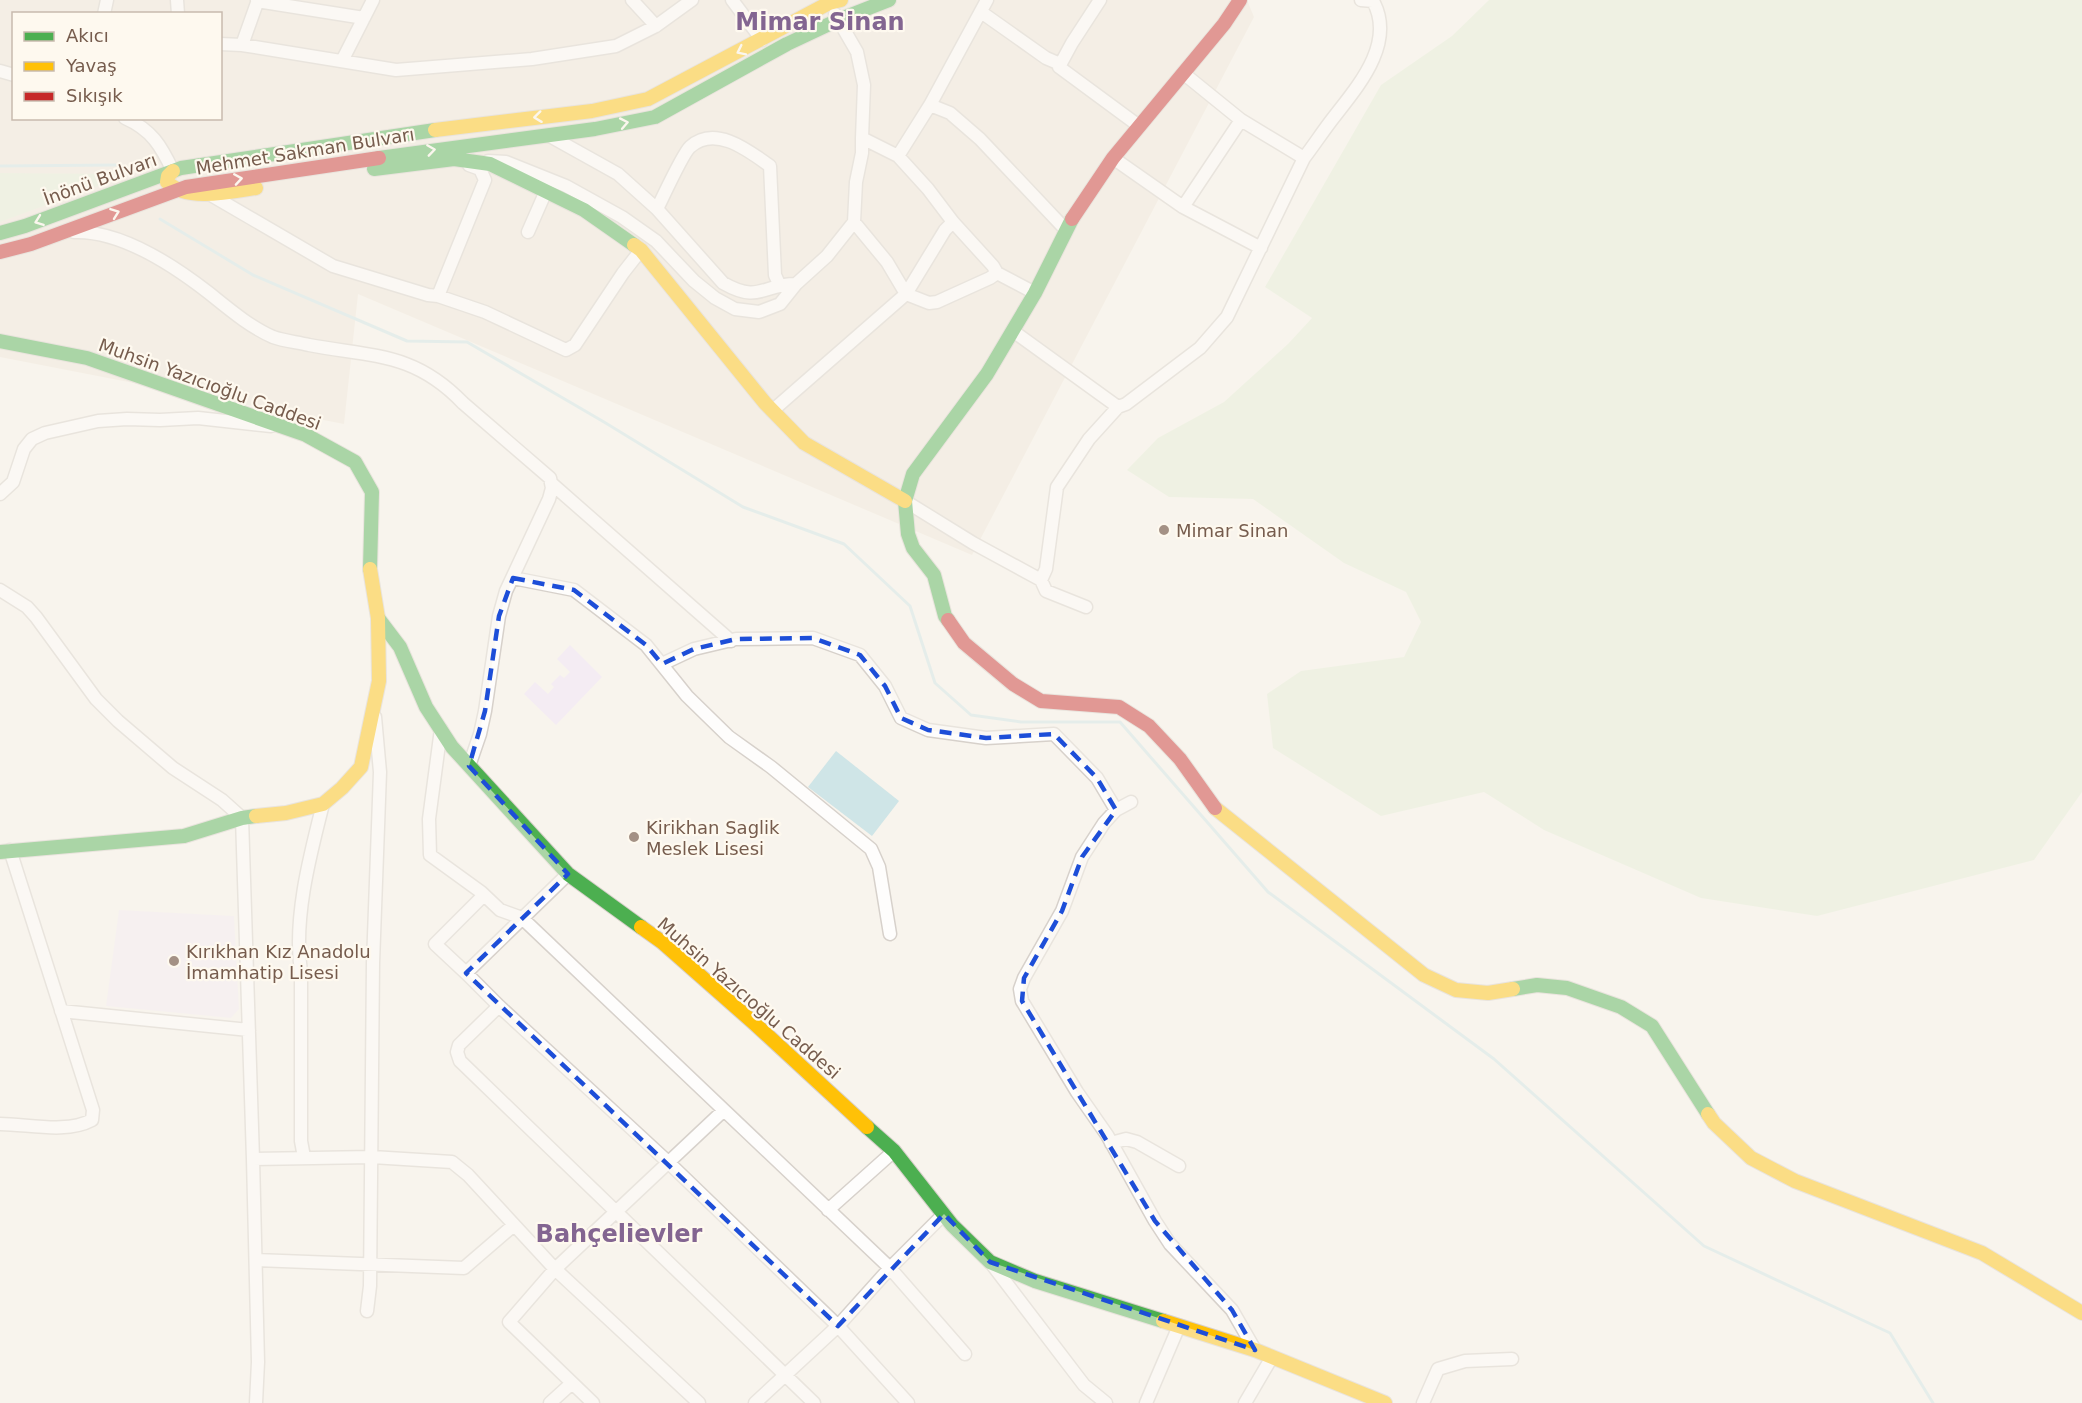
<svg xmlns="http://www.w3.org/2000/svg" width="2082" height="1403" font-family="'DejaVu Sans',sans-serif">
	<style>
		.residential { fill: #f0e7db; fill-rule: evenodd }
		.education { fill: #f4ecf3 }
		.green { fill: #e5eed8 }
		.water { fill: #cfe5e7 }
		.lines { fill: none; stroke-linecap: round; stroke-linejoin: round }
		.stream { stroke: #cfe5e7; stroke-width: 3 }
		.street-casing { stroke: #d7d1cb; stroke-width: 15 }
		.fast-casing { stroke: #d7d0ca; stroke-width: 16 }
		.slow-casing { stroke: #d7d0ca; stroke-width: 16 }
		.jam-casing { stroke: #d7d0ca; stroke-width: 16 }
		.street { stroke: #fefdfc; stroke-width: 12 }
		.fast { stroke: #4caf50; stroke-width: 14 }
		.slow { stroke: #ffc107; stroke-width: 14 }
		.jam { stroke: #c62828; stroke-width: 14 }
		.oneway { stroke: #fef9ef }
		.marked { fill: none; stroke: #1d4ed8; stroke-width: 4.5; stroke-dasharray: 12 8; stroke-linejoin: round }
		.poi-dot { fill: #a49185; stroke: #fef9ef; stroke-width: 2 }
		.labels { text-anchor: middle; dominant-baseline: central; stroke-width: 4.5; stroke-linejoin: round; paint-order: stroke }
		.street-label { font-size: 18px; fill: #765c4d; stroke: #fef9ef }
		.poi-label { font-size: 18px; fill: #765c4d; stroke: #fef9ef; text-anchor: start }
		.district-label { font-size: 24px; font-weight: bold; fill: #836591; stroke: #fef9ef }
	</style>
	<rect width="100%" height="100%" fill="#f8f4ed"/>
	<path class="residential" d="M0,0H1247L1254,17L972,555L358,294L344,424L0,357ZM14,14H220V118H14Z"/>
	<path class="education" d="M570,645L602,677L556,725L524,694L535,682L548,694L554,687L551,684L560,675L564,678L570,672L557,659Z
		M119,910L234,916L239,1009L231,1018L106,1006Z"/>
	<path class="green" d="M1489,0H2082V792L2034,860L1817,916L1701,898L1544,830L1484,792L1381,816L1273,748L1267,694L1301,671L1404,657L1421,622L1406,592L1344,563L1253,499L1169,497L1127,470L1158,438L1224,402L1288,344L1312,318L1265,287L1381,85L1452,36Z
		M0,173L110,174L117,179L0,222Z"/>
	<path class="water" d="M836,751L899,801L872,836L808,787Z"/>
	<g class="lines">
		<path class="stream" d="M0,166L117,165
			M160,219L253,275L407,341L467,342L604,422L743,507L844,544L910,606L935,683L971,715L1021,722H1120L1268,892L1494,1059L1704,1246L1890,1333L1933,1403"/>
		<defs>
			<path id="street" d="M177,0L178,14
				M632,0L656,26
				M732,0L762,40
				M257,1L364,18
				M981,12L1046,58L1060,64L1059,67L1072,43L1100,0
				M104,14L107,0
				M835,14L857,52L864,85L862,138L898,156L928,189L953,222L993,266L997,273L990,278L937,302L929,303L906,294L887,262L854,222
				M220,44L242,45L396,70L532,59L616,46L656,26L692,0
				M242,45L258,0
				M342,61L373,0
				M1059,67L1139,126
				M0,71L14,75
				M1183,73L1241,120L1304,158C1314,145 1323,131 1334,117C1358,86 1396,43 1373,1L1361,0
				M930,105L950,113L980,139L1066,230
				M125,118C152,130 161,146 173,171
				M548,135L618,174L657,209L723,283C760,304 762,284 796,284
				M898,156L930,105L987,0
				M1113,158L1183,207L1261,248
				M488,161L506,162L566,186L622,217L656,241L694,281L715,298L735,309L759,312L780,304L796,284L827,256L854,222L856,182L862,153V138
				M211,195L333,266L428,295L438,296L485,312L566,350L575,345L623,273L641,250
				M1183,207L1241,120
				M657,209C663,197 683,153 690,147C715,124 749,151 770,166L775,275L779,284
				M74,232C121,230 173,265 209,293C229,309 250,327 273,337C284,341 297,342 309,345C373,357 414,352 463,403L550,478L552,488L549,499L506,591L499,616L485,711L480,734L469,766
				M528,232L546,191
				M997,273L1035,293
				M438,296L485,180L480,169L469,165
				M1013,331L1118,407
				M772,411L906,294L945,230L953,222
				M551,483L731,641
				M0,494L13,482L24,449L32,439L45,433L98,421L127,419L160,420L198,418L271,426
				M905,501L973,543L1041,580L1046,569L1057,487L1089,439L1118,407L1126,404L1200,348L1227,317L1304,158
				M513,578L574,590L646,645L687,696L729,737L771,767L871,849L879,867L890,934
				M1041,580L1046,591L1086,607
				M0,590L27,607L36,617L96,699L118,721L173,768L222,800L242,818L253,1159L258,1362L256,1403
				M662,664L694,649L736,639L813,638L860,655L885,686L901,718L928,730L986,738L1054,734L1097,778L1116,810
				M441,729L429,819L430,855L481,892L482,897L435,944L466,973
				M1131,802L1116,810L1104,823L1082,857L1062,911L1024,978L1020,989L1022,1001L1077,1092L1107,1135L1155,1221L1170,1244L1232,1310L1255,1350
				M568,874L466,973L499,1006L669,1163L838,1326L908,1403
				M481,892L500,910L522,918L890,1268L965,1354
				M499,1006L459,1045L457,1052L460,1061L814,1403
				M61,1011L249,1030
				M0,1124C28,1124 66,1134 92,1120L93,1110L10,850
				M1111,1143L1126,1139L1137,1142L1179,1166
				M304,1157L301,1141V972C293,919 310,855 323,804
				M253,1159L372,1157L452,1162L468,1175L555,1269L699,1403
				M828,1210L894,1151
				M256,1260L464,1268L514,1225
				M991,1263L1084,1385L1106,1403
				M367,1311L370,1286L373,963L380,772L375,717
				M550,1403L572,1383
				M593,1403L509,1322L555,1269L723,1111
				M755,1403L838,1326L890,1268L944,1214
				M1146,1403L1179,1326
				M1245,1403L1272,1357
				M1423,1403L1438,1369L1465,1361L1512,1359"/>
			<path id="fast" d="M379,158L595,129L655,117L787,44L838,20L889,0
				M374,169L454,159L490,164L584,210L634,245
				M0,233L25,226L181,168L435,130
				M0,341L87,358L306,435L355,462L372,492L370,569
				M378,618L400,647L426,707L452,747L568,874L641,927
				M948,620L945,616L934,575L913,548L908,534L905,501L913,474L987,374L1035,293L1072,219
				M0,852L184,836L242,818L256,816
				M1513,989L1537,985L1567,988L1621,1007L1652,1026L1708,1114
				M867,1127L894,1151L952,1225L990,1262L1035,1281L1163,1321"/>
			<path id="slow" d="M435,130L592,111L648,99L829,3L841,0
				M173,171L168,176L167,182C187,202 230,192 256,188
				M634,245L641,250L765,403L804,443L905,501
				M1215,808L1424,975L1456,990L1488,993L1513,989
				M256,816L286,813L323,804L342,788L361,767L379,681L378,618L370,569
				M641,927L662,942L754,1023L867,1127
				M1708,1114L1714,1123L1751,1158L1795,1181L1982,1253L2082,1313
				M1163,1321L1255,1350L1385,1403"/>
			<path id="jam" d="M1072,219L1113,158L1224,24L1240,0
				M0,252L31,244L186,187L379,158
				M948,620L964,643L1013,684L1041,701L1119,707L1149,726L1180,759L1215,808"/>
		</defs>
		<use href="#street" class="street-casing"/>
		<use href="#fast" class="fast-casing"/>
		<use href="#slow" class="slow-casing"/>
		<use href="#jam" class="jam-casing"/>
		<use href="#street" class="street"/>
		<use href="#fast" class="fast"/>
		<use href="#slow" class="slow"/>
		<use href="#jam" class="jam"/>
	</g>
	<defs><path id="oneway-chevron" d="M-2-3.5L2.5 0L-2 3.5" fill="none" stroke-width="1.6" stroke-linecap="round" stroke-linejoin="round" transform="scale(1.5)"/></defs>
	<g class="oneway">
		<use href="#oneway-chevron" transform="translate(741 51) rotate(154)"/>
		<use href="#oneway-chevron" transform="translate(538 117) rotate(173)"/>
		<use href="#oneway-chevron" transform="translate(624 123) rotate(-11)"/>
		<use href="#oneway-chevron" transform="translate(431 150) rotate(-8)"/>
		<use href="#oneway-chevron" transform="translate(238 179) rotate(-9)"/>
		<use href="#oneway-chevron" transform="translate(115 213) rotate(-20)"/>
		<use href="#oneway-chevron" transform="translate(39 221) rotate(160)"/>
	</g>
	<path d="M0 0H2082V1403H0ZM513,578L574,590L646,645L662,664L694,649L736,639L813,638L860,655L885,686L901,718L928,730L986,738L1054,734L1097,778L1116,810L1082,857L1062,911L1024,978L1022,1001L1155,1221L1232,1310L1255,1350L990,1262L944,1214L838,1326L466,973L568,874L469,766L485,711L499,616Z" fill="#f8f4ed" fill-opacity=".55" fill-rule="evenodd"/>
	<path class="marked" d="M513,578L574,590L646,645L662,664L694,649L736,639L813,638L860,655L885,686L901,718L928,730L986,738L1054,734L1097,778L1116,810L1082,857L1062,911L1024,978L1022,1001L1155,1221L1232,1310L1255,1350L990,1262L944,1214L838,1326L466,973L568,874L469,766L485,711L499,616Z"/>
	<g class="poi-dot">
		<circle cx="1164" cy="530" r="6"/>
		<circle cx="634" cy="837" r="6"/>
		<circle cx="174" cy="961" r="6"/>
	</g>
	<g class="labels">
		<g class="street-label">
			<text transform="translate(305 151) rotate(-9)">Mehmet Sakman Bulvarı</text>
			<text transform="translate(100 179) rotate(-20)">İnönü Bulvarı</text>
			<text transform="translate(210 384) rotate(20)">Muhsin Yazıcıoğlu Caddesi</text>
			<text transform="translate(749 998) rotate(41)">Muhsin Yazıcıoğlu Caddesi</text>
		</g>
		<g class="poi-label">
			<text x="1176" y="530">Mimar Sinan</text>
			<text x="646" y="827">Kirikhan Saglik<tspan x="646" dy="21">Meslek Lisesi</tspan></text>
			<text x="186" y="951">Kırıkhan Kız Anadolu<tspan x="186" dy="21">İmamhatip Lisesi</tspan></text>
		</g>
		<g class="district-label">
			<text x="820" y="22">Mimar Sinan</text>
			<text x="619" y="1234">Bahçelievler</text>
		</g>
	</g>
	<rect x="12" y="12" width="210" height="108" fill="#fef9ef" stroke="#c8baae" stroke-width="1.5"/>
	<rect x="24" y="32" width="30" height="9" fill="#4caf50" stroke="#c8baae" stroke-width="1.5"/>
	<text x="66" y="42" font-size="18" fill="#765c4d">Akıcı</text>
	<rect x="24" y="62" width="30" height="9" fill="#ffc107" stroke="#c8baae" stroke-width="1.5"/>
	<text x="66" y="72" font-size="18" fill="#765c4d">Yavaş</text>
	<rect x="24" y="92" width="30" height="9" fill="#c62828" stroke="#c8baae" stroke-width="1.5"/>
	<text x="66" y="102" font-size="18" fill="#765c4d">Sıkışık</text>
</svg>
